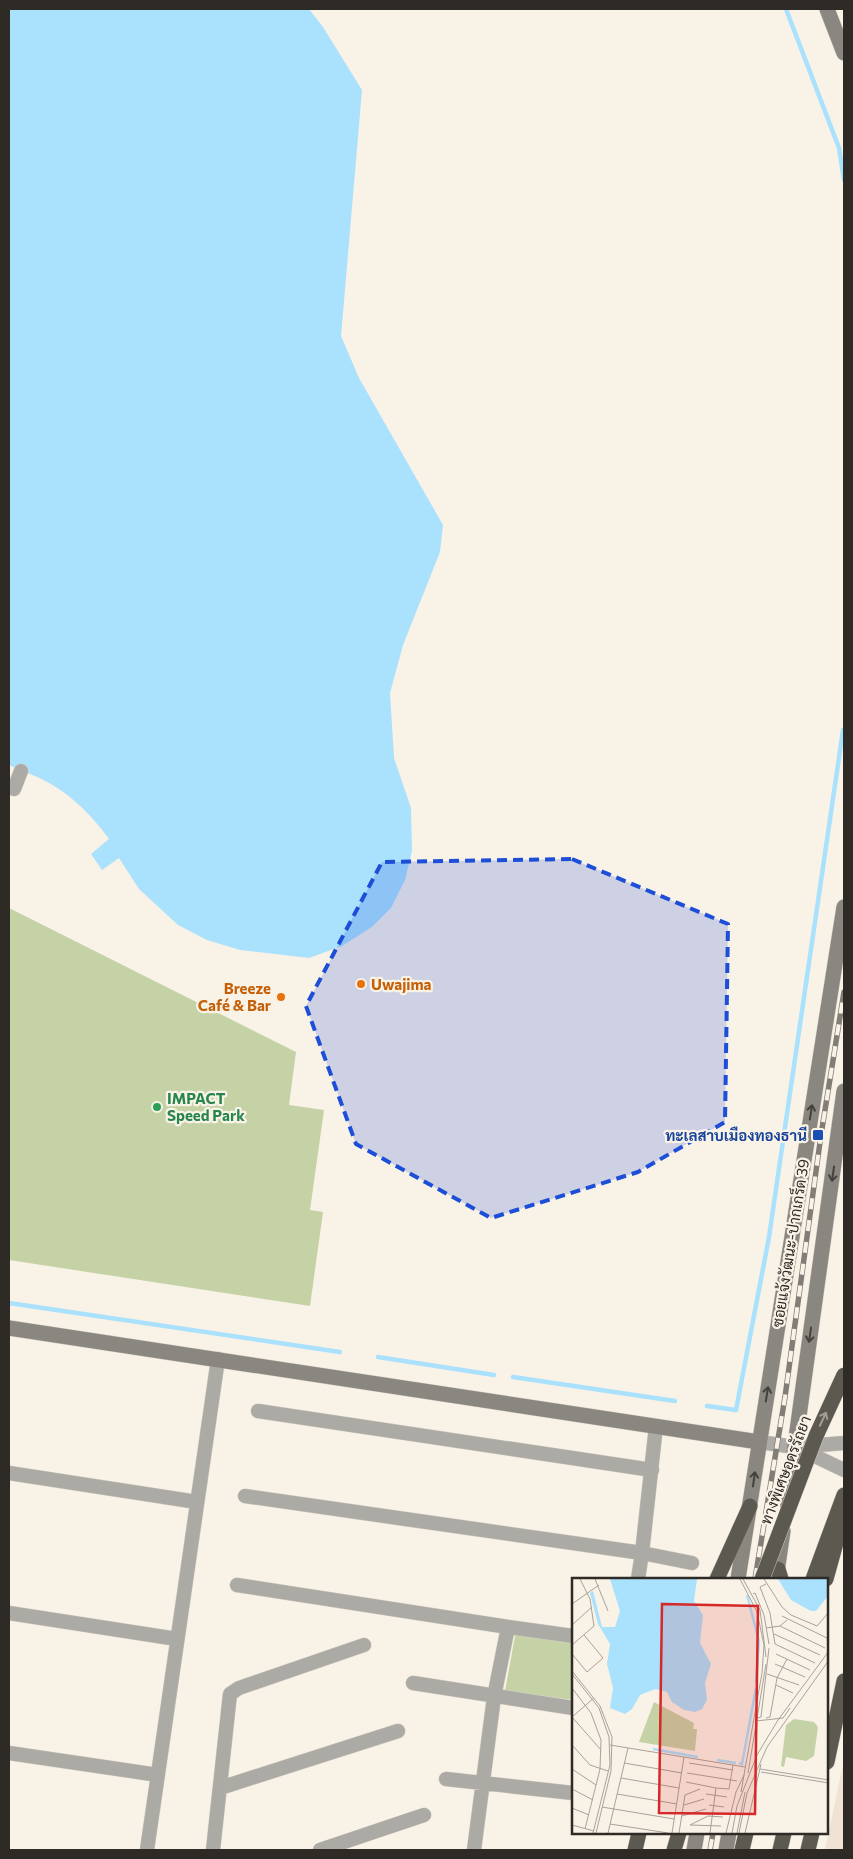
<svg xmlns="http://www.w3.org/2000/svg" width="853" height="1859" font-family="Commissioner,Sarabun,sans-serif">
	<style>
		.built { fill: #f0e3d3 }
		.green { fill: #c5d2a6 }
		.water { fill: #aae1fd }
		.lines { fill: none; stroke-linecap: round; stroke-linejoin: round }
		.stream { stroke: #aae1fd; stroke-width: 4.5 }
		.street-casing { stroke: #d4cec4; stroke-width: 15 }
		.secondary-casing { stroke: #d4cec4; stroke-width: 16 }
		.highway-casing { stroke: #d4cec4; stroke-width: 16 }
		.street { stroke: #acaaa5; stroke-width: 14 }
		.secondary { stroke: #8a8780; stroke-width: 15 }
		.highway { stroke: #5c5950; stroke-width: 15 }
		.rail-casing { stroke: #827e77; stroke-width: 5.5 }
		.rail { stroke: #f9f2e7; stroke-width: 4; stroke-dasharray: 11; stroke-linecap: butt }
		.highway-bridge-casing { stroke: #d4cec4; stroke-width: 16; stroke-linecap: butt }
		.highway-bridge { stroke: #5c5950; stroke-width: 15 }
		.oneway { stroke: #45423d }
		.oneway2 { stroke: #a39e94 }
		.marked { fill: #1d4ed8; fill-opacity: 0.2; stroke: #1d4ed8; stroke-width: 4; stroke-dasharray: 10 6; stroke-linejoin: round }
		.food-dot { fill: #e8710a; stroke: #f9f2e7; stroke-width: 2 }
		.leisure-dot { fill: #2e9e5b; stroke: #f9f2e7; stroke-width: 2 }
		.transit-dot { fill: #1a4fb4; stroke: #f9f2e7; stroke-width: 2 }
		.labels { text-anchor: middle; dominant-baseline: central; stroke-width: 4.5; stroke-linejoin: round; paint-order: stroke }
		.food-label { font-size: 15px; font-weight: bold; fill: #c56008; stroke: #f9f2e7; text-anchor: start }
		.leisure-label { font-size: 15px; font-weight: bold; fill: #27864d; stroke: #f9f2e7; text-anchor: start }
		.transit-label { font-size: 15px; font-weight: bold; fill: #164399; stroke: #f9f2e7; text-anchor: end }
		.street-label { font-size: 15px; fill: #2e2b27; stroke: #f9f2e7 }
		.inset-river { fill: none; stroke: #aae1fd; stroke-width: 2.5 }
		.inset-road { fill: none; stroke: #a8a29a; stroke-width: 1 }
		.view { fill: #d62828; fill-opacity: 0.15; stroke: #d62828; stroke-width: 2.5 }
		.inset-edge { fill: none; stroke: #2e2b27; stroke-width: 2.5 }
	</style>
	<rect width="100%" height="100%" fill="#f9f2e7"/>
	<path class="built" d="M844,1760V1850H825Z"/>
	<path class="green" d="M9,908L296,1052L289,1105L324,1110L310,1210L323,1212L310,1306L9,1260Z
		M517,1625L573,1632V1700L505,1691Z"/>
	<path class="water" d="M9,9H309L323,27L362,90L341,336L359,378L443,525L440,552L403,645L390,693L394,758L411,808L412,851L405,880L391,908L372,927L342,946L309,958L240,950L207,940L178,925L139,889L119,858L102,870L91,854L109,839C94,818 73,796 49,783C37,776 22,771 9,765Z"/>
	<g class="lines">
		<path class="stream" d="M786,9L839,148L844,180
			M9,1303L340,1352
			M378,1357L494,1375
			M513,1377L675,1401
			M707,1406L736,1410L769,1237L843,730"/>
		<defs>
			<path id="street" d="M14,789L21,771
				M258,1411L652,1470
				M759,1442L795,1447L844,1443
				M800,1449L844,1470
				M9,1473L197,1502
				M245,1496L642,1553L692,1563
				M638,1579L642,1553L656,1426
				M237,1585L508,1627
				M9,1613L177,1639
				M413,1683L573,1708
				M9,1753L158,1775
				M446,1779L573,1793
				M220,1788L398,1731
				M147,1850L218,1359
				M213,1850L230,1694L239,1688L364,1645
				M320,1850L424,1815
				M474,1850L494,1697L508,1627L573,1636"/>
			<path id="secondary" d="M827,9L844,53
				M9,1328L759,1442
				M787,1503L844,1091
				M738,1579L844,907
				M776,1579L783,1531
				M694,1850L697,1833
				M726,1850L729,1833"/>
			<path id="highway" d="M778,1569L781,1579
				M717,1579L750,1506
				M813,1579L844,1495
				M826,1579L836,1543L844,1526
				M827,1762L844,1681
				M635,1850L639,1833
				M674,1850L679,1833
				M742,1850L746,1833
				M780,1850L784,1833
				M808,1850L812,1833"/>
		</defs>
		<use href="#street" class="street-casing"/>
		<use href="#secondary" class="secondary-casing"/>
		<use href="#highway" class="highway-casing"/>
		<use href="#street" class="street"/>
		<use href="#secondary" class="secondary"/>
		<use href="#highway" class="highway"/>
		<defs>
			<path id="rail" d="M755,1579L785,1397L821,1135L844,992
				M710,1850L713,1833"/>
		</defs>
		<use href="#rail" class="rail-casing"/>
		<use href="#rail" class="rail"/>
		<defs>
			<path id="highway-bridge" d="M762,1579L816,1436L844,1375"/>
		</defs>
		<use href="#highway-bridge" class="highway-bridge-casing"/>
		<use href="#highway-bridge" class="highway-bridge"/>
	</g>
	<defs><path id="oneway-shaft" d="M-6 0H5M1.5-3L5.5 0L1.5 3" fill="none" stroke-width="1.6" stroke-linecap="round" stroke-linejoin="round" transform="scale(1.25)"/></defs>
	<g class="oneway">
		<use href="#oneway-shaft" transform="translate(811 1112) rotate(-81)"/>
		<use href="#oneway-shaft" transform="translate(833 1174) rotate(98)"/>
		<use href="#oneway-shaft" transform="translate(810 1335) rotate(98)"/>
		<use href="#oneway-shaft" transform="translate(767 1394) rotate(-81)"/>
		<use href="#oneway-shaft" transform="translate(754 1479) rotate(-82)"/>
	</g>
	<use class="oneway2" href="#oneway-shaft" transform="translate(823 1419) rotate(-65)"/>
	<path class="marked" d="M572,859L728,924L725,1122L638,1172L491,1218L356,1144L306,1006L382,862Z"/>
	<g class="food-dot">
		<circle cx="361" cy="984" r="5"/>
		<circle cx="281" cy="997" r="5"/>
	</g>
	<circle class="leisure-dot" cx="157" cy="1107" r="5"/>
	<rect class="transit-dot" x="812" y="1129" width="12" height="12" rx="2.5"/>
	<g class="labels">
		<g class="food-label">
			<text x="371" y="984">Uwajima</text>
			<text x="271" y="988" text-anchor="end">Breeze<tspan x="271" dy="17">Café &amp; Bar</tspan></text>
		</g>
		<g class="leisure-label">
			<text x="167" y="1098">IMPACT<tspan x="167" dy="17">Speed Park</tspan></text>
		</g>
		<g class="transit-label">
			<text x="807" y="1135">ทะเลสาบเมืองทองธานี</text>
		</g>
		<g class="street-label">
			<text transform="translate(790 1243) rotate(-81)">ซอยแจ้งวัฒนะ-ปากเกร็ด 39</text>
			<text transform="translate(785 1470) rotate(-69)">ทางพิเศษอุดรรัถยา</text>
		</g>
	</g>
	<g transform="translate(572 1578)">
		<rect width="256" height="256" fill="#f9f2e7"/>
		<path d="M82,124L122,145L121,151H125L123,173L67,164ZM222,141L242,144L246,149L242,178L234,183L214,179L212,189L209,188L214,147Z" fill="#c5d2a6"/>
		<path d="M38,1H125L122,23L131,37L128,65L139,86L133,105L135,122L130,131L123,134L112,132L100,124L95,114L83,111L68,117L60,131L53,136L38,130L41,110L35,86L38,66L26,46L18,15L21,13L30,49H43L48,33ZM206,1H256V18L244,33H239L219,22Z" fill="#aae1fd"/>
		<path class="inset-river" d="M175,17L187,63L184,105M81,171L126,179M145,182L164,185M167,185L170,186L184,110"/>
		<path class="inset-road" d="M23,1L36,33M168,1L185,34L192,67L190,95L169,214M171,1L188,32L194,79M192,1L210,29L219,37L245,48L257,34M194,6L188,9L198,35L203,66L243,85M181,16L183,15L192,37L197,66M0,26L27,7M210,38L257,61M0,47L20,29M208,48L253,70M194,50L208,48L215,42M202,56L248,77M0,67L22,48L18,21L8,1M0,76L15,94L31,80L12,57M204,76L238,92M203,86L233,99M0,93L28,128L40,159L39,193L24,255M0,96L27,130L37,159L38,187L21,255M195,96L227,107M204,107L221,115M0,110L19,135L29,162L28,191L13,251M0,139L29,172M0,139L22,120M185,140L189,139L197,70M194,140L198,139L205,100L215,81M184,143L211,140L218,130M0,167L18,187L36,193M38,167L173,189M52,185L110,195M117,185L161,192M0,191L24,207M188,191L257,202M189,194L257,205M115,195L165,203M176,195L194,86M49,200L107,210M114,204L144,210M0,211L21,222M45,216L105,226M134,216L155,219M112,227L132,221M137,227L152,229M30,229L102,241M0,230L17,237M110,238L134,231M38,246L96,255M0,247L22,253M118,247L136,238L151,239M118,247L149,248M36,255L56,170M100,255L112,179M107,255L113,217L128,211M138,255L144,210L157,211L161,187M154,255L164,214L172,197M160,255L165,228L185,177L206,142L257,73M165,255L173,214M167,255L175,215L195,169L257,82M173,255L189,186"/>
		<path class="view" d="M90,26L186,28L183,236L87,235Z"/>
		<rect width="256" height="256" class="inset-edge"/>
	</g>
	<rect width="853" height="1859" fill="none" stroke="#2e2b27" stroke-width="20"/>
</svg>
